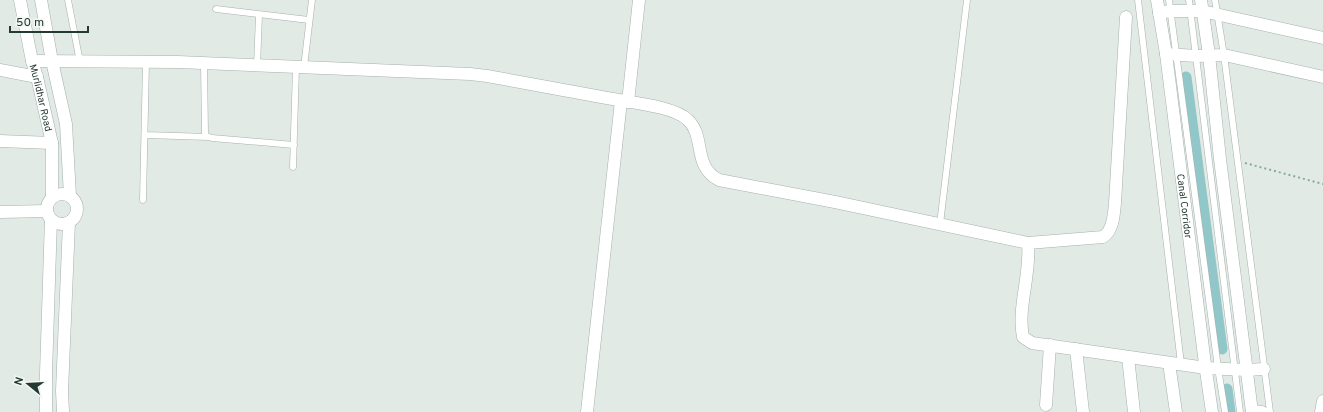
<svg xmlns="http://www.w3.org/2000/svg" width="1323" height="412" font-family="Overpass,sans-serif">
<rect width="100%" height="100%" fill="#e2eae6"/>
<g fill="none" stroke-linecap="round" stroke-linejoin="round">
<path stroke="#91c7c9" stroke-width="11" d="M 1186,77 L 1222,349
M 1227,389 L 1230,412"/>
<g stroke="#a5b1ac" stroke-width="7">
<path id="service" d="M 68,0 L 80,62
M 1138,0 L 1181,364
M 1169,0 L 1218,368 L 1225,412
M 1189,0 L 1240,412
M 1215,0 L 1224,55 L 1270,412
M 216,9 L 309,20
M 204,63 L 205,133 L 206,136 L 212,138 L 294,145
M 257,66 L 259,15
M 304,67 L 312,0
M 145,135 L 209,137
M 293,167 L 296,67
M 143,200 L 146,62
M 940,224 L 967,0"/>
</g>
<g stroke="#a5b1ac" stroke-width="13">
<path id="minor" d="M 1126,17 L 1115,203 C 1114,214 1113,231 1103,237 L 1028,243 C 1031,275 1017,307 1023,337 L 1032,343 L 1206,368 L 1246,370 L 1264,369
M 32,61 L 178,62 L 470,74 L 487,76 C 527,83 567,91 607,98 C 627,102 674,106 688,120 C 706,137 692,166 719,180 L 835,202 L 1028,243
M 0,70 L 37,77
M 628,102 L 639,0
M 0,141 L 52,143
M 0,212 L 47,211
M 1076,349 L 1083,412
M 1128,357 L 1134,412
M 1169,363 L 1176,412
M 1046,405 L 1050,345
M 1252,411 L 1262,412
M 587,412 L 621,101
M 1321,412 L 1323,401"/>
</g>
<g stroke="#a5b1ac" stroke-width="13">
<g id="tertiary">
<path id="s1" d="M 20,0 L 32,61 L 37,77 L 52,143 L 52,197"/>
<path d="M 41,0 L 52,61 L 66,124 L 70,196"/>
<path id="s2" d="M 1157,0 L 1166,54 L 1205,364 L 1212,412"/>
<path d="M 1201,0 L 1209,55 L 1220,159 L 1252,412"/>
<path d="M 1159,13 L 1170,11 L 1202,11 L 1323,38"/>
<path d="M 1166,54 L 1197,56 L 1224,55 L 1323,77"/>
<circle cx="62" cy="209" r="15"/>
<path d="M 46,412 L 46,373 L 51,219"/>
<path d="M 63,412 L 62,391 L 69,222"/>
</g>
</g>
<path stroke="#87aa9b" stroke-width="2" stroke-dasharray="2 3" stroke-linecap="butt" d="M 1245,163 L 1323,184"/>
<use href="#service" stroke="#fff" stroke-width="6"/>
<use href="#minor" stroke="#fff" stroke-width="12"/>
<use href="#tertiary" stroke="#fff" stroke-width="12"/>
</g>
<g text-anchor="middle" stroke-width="4" stroke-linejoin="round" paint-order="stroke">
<g font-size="10" fill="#243931" stroke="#f2f7f4">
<text dy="4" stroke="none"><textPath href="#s1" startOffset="100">Murlidhar Road</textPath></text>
<text dy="4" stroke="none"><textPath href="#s2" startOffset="208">Canal Corridor</textPath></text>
</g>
</g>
<g transform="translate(28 384) rotate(288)" stroke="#f2f7f4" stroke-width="3" paint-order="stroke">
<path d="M0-3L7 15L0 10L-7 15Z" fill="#243931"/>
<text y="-6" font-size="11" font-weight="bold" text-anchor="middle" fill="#243931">N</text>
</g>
<path d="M10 26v6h78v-6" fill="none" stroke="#243931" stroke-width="2"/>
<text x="16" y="26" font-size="12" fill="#243931" stroke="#f2f7f4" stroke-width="3" paint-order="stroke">50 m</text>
</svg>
